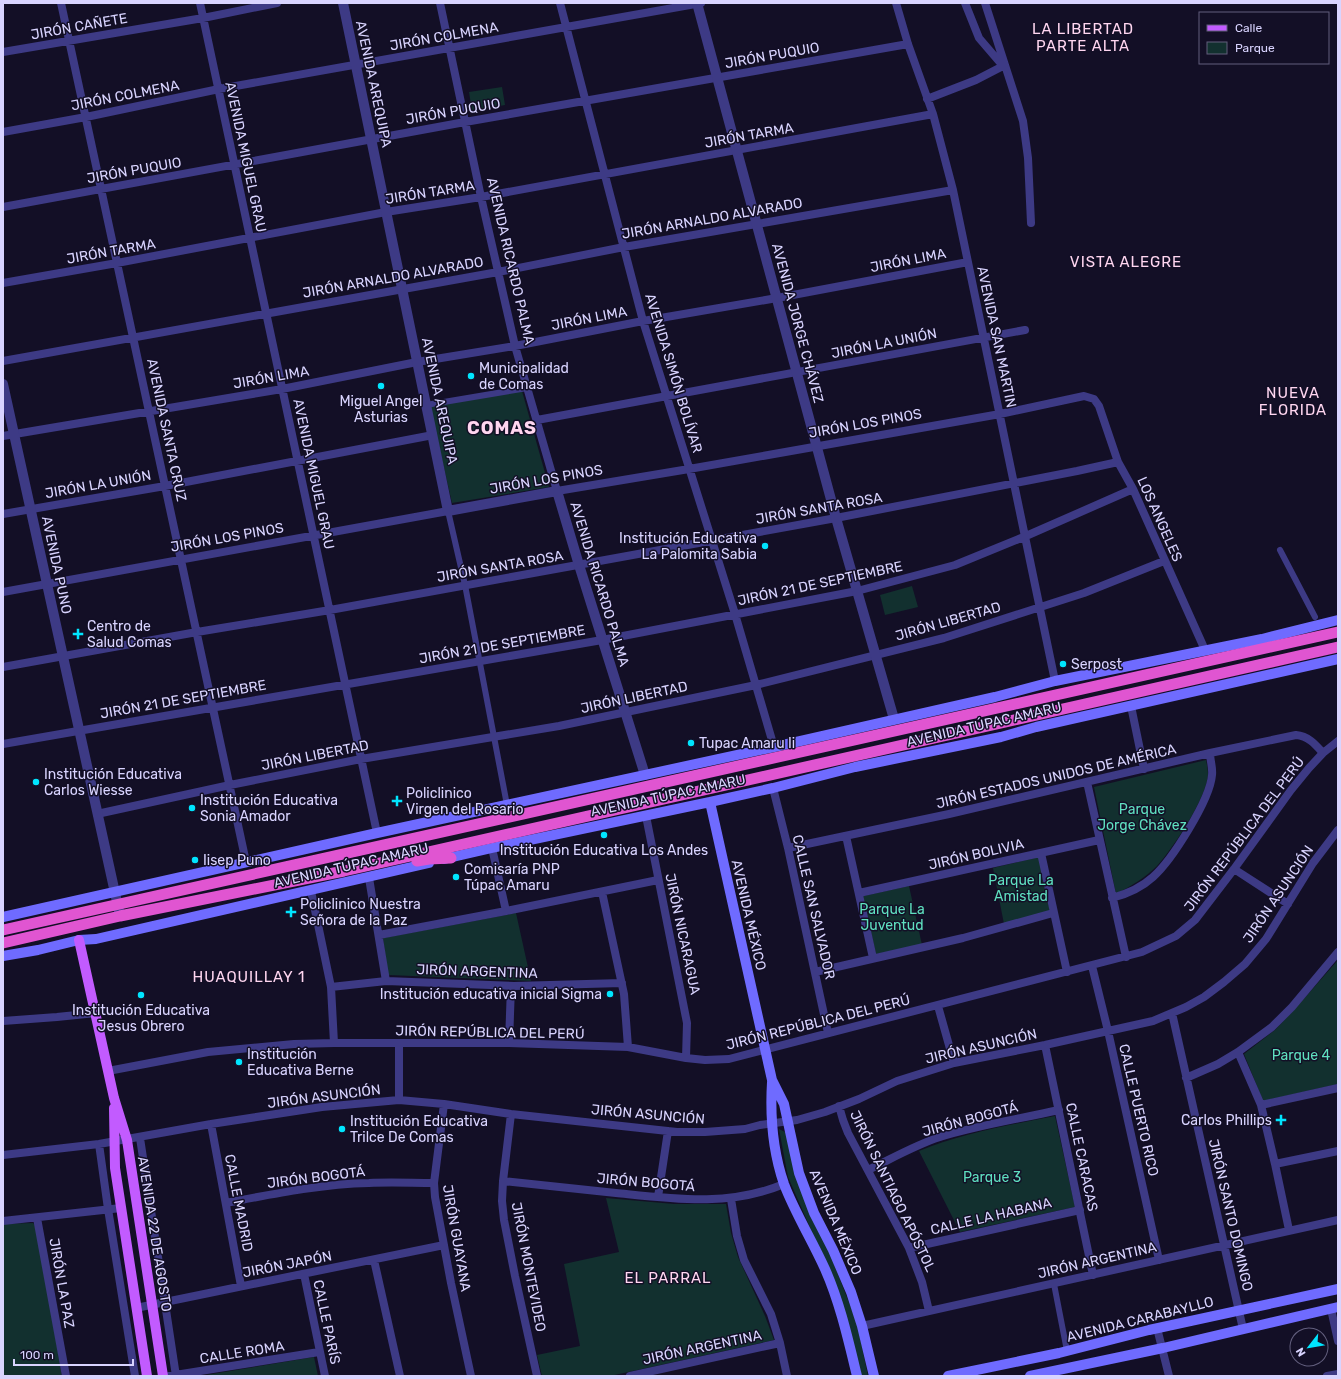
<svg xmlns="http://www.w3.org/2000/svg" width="1341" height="1379" font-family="Rubik,sans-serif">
<rect width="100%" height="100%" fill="#130f26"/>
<path fill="#12302f" d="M 502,87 L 505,105 L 472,111 L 469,92 Z
M 522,391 L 549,487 L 452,503 L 430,406 Z
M 912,586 L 918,607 L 885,615 L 880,595 Z
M 1206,760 C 1207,765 1208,770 1208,775 C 1206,799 1173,848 1157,866 C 1145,878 1131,886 1116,894 L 1094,787 Z
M 1039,857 L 1050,911 L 1004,924 L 993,868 Z
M 909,886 L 922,945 L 876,954 L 863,896 Z
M 516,913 L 531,981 L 388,975 L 383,938 Z
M 1338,960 L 1338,1084 L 1263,1101 L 1244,1054 L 1275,1030 L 1294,1010 Z
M 1055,1116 L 1075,1207 L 960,1232 L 919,1151 C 963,1133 1009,1125 1055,1116 Z
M 779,1129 L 785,1132 L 830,1254 L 857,1323 L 868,1376 L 861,1376 L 836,1287 L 788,1177 Z
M 606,1198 L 674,1204 L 726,1204 L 731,1233 L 738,1257 L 765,1316 L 774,1340 L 610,1376 L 542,1376 L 537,1355 L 580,1346 L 564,1264 L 619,1252 Z
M 33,1223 L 37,1227 L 62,1376 L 3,1376 L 3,1224 Z
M 314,1357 L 318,1376 L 200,1376 Z"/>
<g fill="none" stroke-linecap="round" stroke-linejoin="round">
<path stroke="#3d3a85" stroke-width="6" d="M 426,405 L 527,388
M 448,511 L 465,585 L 507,805
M 1280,550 L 1315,617
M 1054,1284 L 1067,1351"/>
<path stroke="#3d3a85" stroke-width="8" d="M 61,3 L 246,862
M 200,3 L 377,833
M 440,3 L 481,197 L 515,346 L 557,491 L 689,469 L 1000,414 L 1084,396 L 1094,399 L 1099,406 L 1118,462 L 1133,489 L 1205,650
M 560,3 L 643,321 L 735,614 L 774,747
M 896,3 L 908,44 L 933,114 L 953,190 L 1055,681
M 965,3 L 979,38 L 1003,66
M 985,3 L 1023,121 L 1028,158 L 1031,223
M 3,52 L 203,18 L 277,3
M 927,99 L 976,80 L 1005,65
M 3,132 L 86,117 L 219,89 L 701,3
M 3,207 L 465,122 L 908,44
M 3,283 L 117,263 L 386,212 L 481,197 L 933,114
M 3,361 L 498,272 L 624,247 L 953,190
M 537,420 L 1025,330
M 3,436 L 282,389 L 417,362 L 515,346 L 643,321 L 777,298 L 968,262
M 3,514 L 165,486 L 433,435
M 3,592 L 448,511
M 3,667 L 197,632 L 330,610 L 836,518 L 1077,471 L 1118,462
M 1131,706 L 1144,769
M 3,744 L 602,640 L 857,591 L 955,565 L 1026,536 L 1133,489
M 1087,782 L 1126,957
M 773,788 L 788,848 L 828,1033
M 97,814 L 230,785 L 361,759 L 559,726 L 756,685 L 944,638 L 1084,593 L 1164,561
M 646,816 L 687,1023 L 686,1058
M 846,836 L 873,958
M 492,848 L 506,911
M 788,848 L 949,814 L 1210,753 L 1296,735 C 1308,736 1315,744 1323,753
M 1041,853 L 1067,972
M 1234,869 L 1288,904
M 369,878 L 386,981
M 311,891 L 331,987 L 334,1043
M 602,892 L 624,994 L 628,1047
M 859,893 L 1099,840
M 1112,898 C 1127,894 1141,888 1153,877 C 1172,860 1210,800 1212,775 C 1213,768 1210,760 1210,753
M 379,935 L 506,911 L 658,880
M 1092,966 L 1108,1031 L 1159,1260
M 815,972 L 963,938 L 1053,913
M 331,987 L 386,981 L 514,986 L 622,983
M 938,1006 L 954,1063
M 1172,1013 L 1243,1329
M 3,1021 L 57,1017 L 96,1013
M 509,1043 L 511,986
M 1045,1045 L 1093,1275
M 1238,1052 L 1261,1105 L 1275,1164 L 1289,1230
M 108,1071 L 208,1052 L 294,1044 L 334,1043 L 509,1043 L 628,1047 L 686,1058 L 705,1060 L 729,1059 L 1142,952 L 1176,936 L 1195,920 L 1234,869 L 1291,790 L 1309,768 L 1323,753 L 1338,741
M 1186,1078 L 1218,1064 L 1238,1052 L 1272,1027 L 1292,1007 L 1338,952
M 399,1100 L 399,1043
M 444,1104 L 434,1183 L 435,1197 L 451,1283 L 471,1376
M 1261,1105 L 1338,1088
M 839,1106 L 843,1120 L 848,1133 L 909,1248 L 922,1282 L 929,1311
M 511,1114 L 503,1181 L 502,1201 L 504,1220 L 515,1276 L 537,1376
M 211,1124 L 241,1286
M 140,1138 L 176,1376
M 99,1144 L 108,1209 L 135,1376
M 3,1155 L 99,1144 L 211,1124 L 322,1107 L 399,1100 L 444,1104 L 511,1114 L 677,1132 L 705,1132 L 745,1129 L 760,1125 L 797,1120 L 825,1112 L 859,1099 L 897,1081 L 954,1063 L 1045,1045 L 1153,1021 L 1186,1007 L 1204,997 L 1224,982 L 1245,964 L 1266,939 L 1313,863 L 1338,830
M 1275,1164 L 1338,1151
M 868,1170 C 891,1159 915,1145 940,1137 C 979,1125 1019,1119 1059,1110
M 503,1181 C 541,1185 578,1189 616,1193 C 674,1199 729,1207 784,1184
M 658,1197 L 668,1131
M 731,1199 L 737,1236 L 744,1260 L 771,1314 L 780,1343 L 787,1376
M 226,1203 C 273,1194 321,1184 369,1183 C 391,1182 412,1183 434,1183
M 37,1218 L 66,1376
M 3,1221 L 121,1208
M 909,1248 L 1080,1210
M 374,1260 L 400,1376
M 304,1274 L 325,1376
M 136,1308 L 444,1245
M 1331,1309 L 1338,1341
M 862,1326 L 1338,1220
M 1157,1328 L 1169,1376
M 169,1376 L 319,1352
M 630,1376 L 780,1343
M 1327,1376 L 1338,1374"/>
<path stroke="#3d3a85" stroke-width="10" d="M 343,3 L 448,511 L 557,491 L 579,565 L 645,775
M 697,3 L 836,518 L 894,719
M 3,384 L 119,911"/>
<path stroke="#6f6bff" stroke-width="10" d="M 710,802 L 772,1080 L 784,1104 L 799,1173 L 814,1213 L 833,1250 L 851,1292 L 862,1326 L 874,1376
M 444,859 L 492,848 L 710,802 L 773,788 L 855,767 L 1001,737 L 1036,727 L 1338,659
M 3,917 L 377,833 L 774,747 L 995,697 L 1055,681 L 1262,639 L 1338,620
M 3,956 L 38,950 L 79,940 L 96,939 L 429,863
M 772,1082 C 770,1115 773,1152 784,1184 C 795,1213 812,1240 825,1269 C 840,1303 848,1339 857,1376
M 948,1376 L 1059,1353 L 1149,1330 L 1338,1289
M 1030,1376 L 1163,1348 L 1338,1307"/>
<path stroke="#c25bff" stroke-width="10" d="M 79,940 L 114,1098 L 127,1140 L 163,1376
M 114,1108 L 115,1168 L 147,1376"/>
<path stroke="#e055d1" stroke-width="11" d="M 417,861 L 429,859 L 451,858
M 3,930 L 1338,632
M 3,943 L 120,916 L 344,871 L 1338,647"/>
</g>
<g fill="#00e5ff" stroke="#130f26" stroke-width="1.5">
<circle cx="471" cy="376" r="4"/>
<circle cx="381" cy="386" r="4"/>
<circle cx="765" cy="546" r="4"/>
<path d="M76 628h4v4h4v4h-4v4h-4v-4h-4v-4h4z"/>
<circle cx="1063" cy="664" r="4"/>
<circle cx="691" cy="743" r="4"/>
<circle cx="36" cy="782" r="4"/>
<path d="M395 795h4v4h4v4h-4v4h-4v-4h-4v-4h4z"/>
<circle cx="192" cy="808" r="4"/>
<circle cx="604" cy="835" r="4"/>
<circle cx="195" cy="860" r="4"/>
<circle cx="456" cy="877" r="4"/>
<path d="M289 906h4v4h4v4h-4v4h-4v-4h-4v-4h4z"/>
<circle cx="610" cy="994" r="4"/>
<circle cx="141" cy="995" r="4"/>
<circle cx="239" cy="1062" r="4"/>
<path d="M1279 1114h4v4h4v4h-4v4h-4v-4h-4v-4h4z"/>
<circle cx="342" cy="1129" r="4"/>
</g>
<g text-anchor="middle" stroke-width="3" stroke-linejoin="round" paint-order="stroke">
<g font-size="14" fill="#d9d4ff" stroke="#130f26">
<text transform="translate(79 26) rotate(-10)" y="5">JIRÓN CAÑETE</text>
<text transform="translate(444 36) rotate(-10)" y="5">JIRÓN COLMENA</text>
<text transform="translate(772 55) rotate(-10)" y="5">JIRÓN PUQUIO</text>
<text transform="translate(374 84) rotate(78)" y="5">AVENIDA AREQUIPA</text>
<text transform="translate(125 95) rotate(-11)" y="5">JIRÓN COLMENA</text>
<text transform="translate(453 111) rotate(-10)" y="5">JIRÓN PUQUIO</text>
<text transform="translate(749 135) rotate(-10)" y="5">JIRÓN TARMA</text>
<text transform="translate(246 157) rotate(78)" y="5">AVENIDA MIGUEL GRAU</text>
<text transform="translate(134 170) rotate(-10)" y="5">JIRÓN PUQUIO</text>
<text transform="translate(430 192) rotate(-9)" y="5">JIRÓN TARMA</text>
<text transform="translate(712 218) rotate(-10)" y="5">JIRÓN ARNALDO ALVARADO</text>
<text transform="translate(111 251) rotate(-10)" y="5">JIRÓN TARMA</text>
<text transform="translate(908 260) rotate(-11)" y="5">JIRÓN LIMA</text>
<text transform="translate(511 261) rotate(77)" y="5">AVENIDA RICARDO PALMA</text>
<text transform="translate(393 277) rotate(-10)" y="5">JIRÓN ARNALDO ALVARADO</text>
<text transform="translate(589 318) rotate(-11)" y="5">JIRÓN LIMA</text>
<text transform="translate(798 323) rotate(75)" y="5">AVENIDA JORGE CHÁVEZ</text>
<text transform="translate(997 337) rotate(78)" y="5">AVENIDA SAN MARTIN</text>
<text transform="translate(884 343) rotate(-11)" y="5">JIRÓN LA UNIÓN</text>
<text transform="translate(674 373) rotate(73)" y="5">AVENIDA SIMÓN BOLÍVAR</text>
<text transform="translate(271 377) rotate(-10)" y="5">JIRÓN LIMA</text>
<text transform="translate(440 401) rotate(78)" y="5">AVENIDA AREQUIPA</text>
<text transform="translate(865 423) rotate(-10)" y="5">JIRÓN LOS PINOS</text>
<text transform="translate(167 430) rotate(78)" y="5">AVENIDA SANTA CRUZ</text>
<text transform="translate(314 474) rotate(78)" y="5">AVENIDA MIGUEL GRAU</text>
<text transform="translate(546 479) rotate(-10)" y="5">JIRÓN LOS PINOS</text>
<text transform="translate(98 484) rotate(-10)" y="5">JIRÓN LA UNIÓN</text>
<text transform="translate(819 508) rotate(-10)" y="5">JIRÓN SANTA ROSA</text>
<text transform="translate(1160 519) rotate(66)" y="5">LOS ANGELES</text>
<text transform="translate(227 537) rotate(-10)" y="5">JIRÓN LOS PINOS</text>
<text transform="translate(57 565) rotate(78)" y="5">AVENIDA PUNO</text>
<text transform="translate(500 566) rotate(-10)" y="5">JIRÓN SANTA ROSA</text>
<text transform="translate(820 583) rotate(-12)" y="5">JIRÓN 21 DE SEPTIEMBRE</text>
<text transform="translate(600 584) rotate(73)" y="5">AVENIDA RICARDO PALMA</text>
<text transform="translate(948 621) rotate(-16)" y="5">JIRÓN LIBERTAD</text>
<text transform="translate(502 644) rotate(-10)" y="5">JIRÓN 21 DE SEPTIEMBRE</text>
<text transform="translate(634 697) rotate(-12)" y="5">JIRÓN LIBERTAD</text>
<text transform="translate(183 699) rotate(-10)" y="5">JIRÓN 21 DE SEPTIEMBRE</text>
<text transform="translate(984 724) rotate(-13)" y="5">AVENIDA TÚPAC AMARU</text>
<text transform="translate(315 755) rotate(-11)" y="5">JIRÓN LIBERTAD</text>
<text transform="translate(1056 776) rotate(-13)" y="5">JIRÓN ESTADOS UNIDOS DE AMÉRICA</text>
<text transform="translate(668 795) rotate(-12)" y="5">AVENIDA TÚPAC AMARU</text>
<text transform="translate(1244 834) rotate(-53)" y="5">JIRÓN REPÚBLICA DEL PERÚ</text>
<text transform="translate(976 854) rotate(-13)" y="5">JIRÓN BOLIVIA</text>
<text transform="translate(351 865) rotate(-13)" y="5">AVENIDA TÚPAC AMARU</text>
<text transform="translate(1278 894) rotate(-56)" y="5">JIRÓN ASUNCIÓN</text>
<text transform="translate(814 907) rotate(77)" y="5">CALLE SAN SALVADOR</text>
<text transform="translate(749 915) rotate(77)" y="5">AVENIDA MÉXICO</text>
<text transform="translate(683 934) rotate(78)" y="5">JIRÓN NICARAGUA</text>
<text transform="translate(477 971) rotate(2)" y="5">JIRÓN ARGENTINA</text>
<text transform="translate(818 1022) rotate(-14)" y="5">JIRÓN REPÚBLICA DEL PERÚ</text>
<text transform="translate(490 1032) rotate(1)" y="5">JIRÓN REPÚBLICA DEL PERÚ</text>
<text transform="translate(981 1046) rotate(-13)" y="5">JIRÓN ASUNCIÓN</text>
<text transform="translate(324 1096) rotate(-7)" y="5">JIRÓN ASUNCIÓN</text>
<text transform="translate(1139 1110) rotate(77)" y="5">CALLE PUERTO RICO</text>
<text transform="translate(648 1114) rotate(5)" y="5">JIRÓN ASUNCIÓN</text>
<text transform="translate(970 1119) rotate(-15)" y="5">JIRÓN BOGOTÁ</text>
<text transform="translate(1082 1157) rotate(78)" y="5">CALLE CARACAS</text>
<text transform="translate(316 1177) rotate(-7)" y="5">JIRÓN BOGOTÁ</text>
<text transform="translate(646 1182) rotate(5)" y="5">JIRÓN BOGOTÁ</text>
<text transform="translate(893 1191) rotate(64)" y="5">JIRÓN SANTIAGO APÓSTOL</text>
<text transform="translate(239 1203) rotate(79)" y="5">CALLE MADRID</text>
<text transform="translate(1231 1215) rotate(77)" y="5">JIRÓN SANTO DOMINGO</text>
<text transform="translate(991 1216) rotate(-13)" y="5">CALLE LA HABANA</text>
<text transform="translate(836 1222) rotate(67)" y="5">AVENIDA MÉXICO</text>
<text transform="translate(155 1234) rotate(81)" y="5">AVENIDA 22 DE AGOSTO</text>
<text transform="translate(457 1238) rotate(80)" y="5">JIRÓN GUAYANA</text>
<text transform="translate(1097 1260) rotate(-13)" y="5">JIRÓN ARGENTINA</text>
<text transform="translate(287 1264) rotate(-11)" y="5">JIRÓN JAPÓN</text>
<text transform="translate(529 1267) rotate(79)" y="5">JIRÓN MONTEVIDEO</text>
<text transform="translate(62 1283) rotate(80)" y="5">JIRÓN LA PAZ</text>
<text transform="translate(1140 1319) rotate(-14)" y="5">AVENIDA CARABAYLLO</text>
<text transform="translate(327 1322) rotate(78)" y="5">CALLE PARÍS</text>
<text transform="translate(702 1347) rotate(-12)" y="5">JIRÓN ARGENTINA</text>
<text transform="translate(242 1352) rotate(-9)" y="5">CALLE ROMA</text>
</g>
<g font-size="14" fill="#d9d4ff" stroke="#130f26" text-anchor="start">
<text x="479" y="373">Municipalidad<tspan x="479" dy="16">de Comas</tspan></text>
<text x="381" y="406" text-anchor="middle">Miguel Angel<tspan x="381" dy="16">Asturias</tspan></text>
<text x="757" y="543" text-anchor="end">Institución Educativa<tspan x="757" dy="16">La Palomita Sabia</tspan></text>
<text x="87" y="631">Centro de<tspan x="87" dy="16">Salud Comas</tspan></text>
<text x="1071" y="669">Serpost</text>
<text x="699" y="748">Tupac Amaru Ii</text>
<text x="44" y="779">Institución Educativa<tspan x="44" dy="16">Carlos Wiesse</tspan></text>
<text x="406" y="798">Policlinico<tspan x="406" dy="16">Virgen del Rosario</tspan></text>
<text x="200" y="805">Institución Educativa<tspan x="200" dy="16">Sonia Amador</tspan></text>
<text x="604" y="855" text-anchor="middle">Institución Educativa Los Andes</text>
<text x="203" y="865">Iisep Puno</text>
<text x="464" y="874">Comisaría PNP<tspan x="464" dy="16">Túpac Amaru</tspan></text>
<text x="300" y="909">Policlinico Nuestra<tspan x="300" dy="16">Señora de la Paz</tspan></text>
<text x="602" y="999" text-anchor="end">Institución educativa inicial Sigma</text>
<text x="141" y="1015" text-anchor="middle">Institución Educativa<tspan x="141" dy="16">Jesus Obrero</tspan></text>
<text x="247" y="1059">Institución<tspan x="247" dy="16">Educativa Berne</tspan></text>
<text x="1272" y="1125" text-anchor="end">Carlos Phillips</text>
<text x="350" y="1126">Institución Educativa<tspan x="350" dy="16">Trilce De Comas</tspan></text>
</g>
<g font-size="14" fill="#5fe0c0" stroke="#130f26">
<text x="1142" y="814">Parque<tspan x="1142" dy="16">Jorge Chávez</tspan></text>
<text x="1021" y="885">Parque La<tspan x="1021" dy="16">Amistad</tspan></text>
<text x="892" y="914">Parque La<tspan x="892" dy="16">Juventud</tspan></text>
<text x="1301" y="1060">Parque 4</text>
<text x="992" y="1182">Parque 3</text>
</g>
<g font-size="15" letter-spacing="1" fill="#ffd6f0" stroke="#130f26">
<text x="1083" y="34">LA LIBERTAD<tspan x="1083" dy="17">PARTE ALTA</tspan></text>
<text x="1126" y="267">VISTA ALEGRE</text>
<text x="1293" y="398">NUEVA<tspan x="1293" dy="17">FLORIDA</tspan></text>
<text x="249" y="982">HUAQUILLAY 1</text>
<text x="668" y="1283">EL PARRAL</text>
</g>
<g font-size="18" font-weight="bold" letter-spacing="1" fill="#ffd6f0" stroke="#130f26">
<text x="502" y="434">COMAS</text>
</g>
</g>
<rect width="1341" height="1379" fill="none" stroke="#d9d4ff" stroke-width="8"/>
<rect x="1199" y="12" width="130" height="52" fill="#130f26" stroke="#625e7d"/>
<rect x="1207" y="25" width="20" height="6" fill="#c25bff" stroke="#625e7d"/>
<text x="1235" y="32" font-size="12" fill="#d9d4ff">Calle</text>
<rect x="1207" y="42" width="20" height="12" fill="#12302f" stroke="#625e7d"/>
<text x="1235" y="52" font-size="12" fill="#d9d4ff">Parque</text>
<g transform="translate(1309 1347) rotate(239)"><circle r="19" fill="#130f26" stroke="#625e7d"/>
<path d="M0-3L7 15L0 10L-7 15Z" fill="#00e5ff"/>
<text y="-6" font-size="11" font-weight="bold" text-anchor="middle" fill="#d9d4ff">N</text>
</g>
<path d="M14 1359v6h119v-6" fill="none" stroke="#d9d4ff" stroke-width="2"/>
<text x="20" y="1359" font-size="12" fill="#d9d4ff" stroke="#130f26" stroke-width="3" paint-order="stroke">100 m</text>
</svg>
